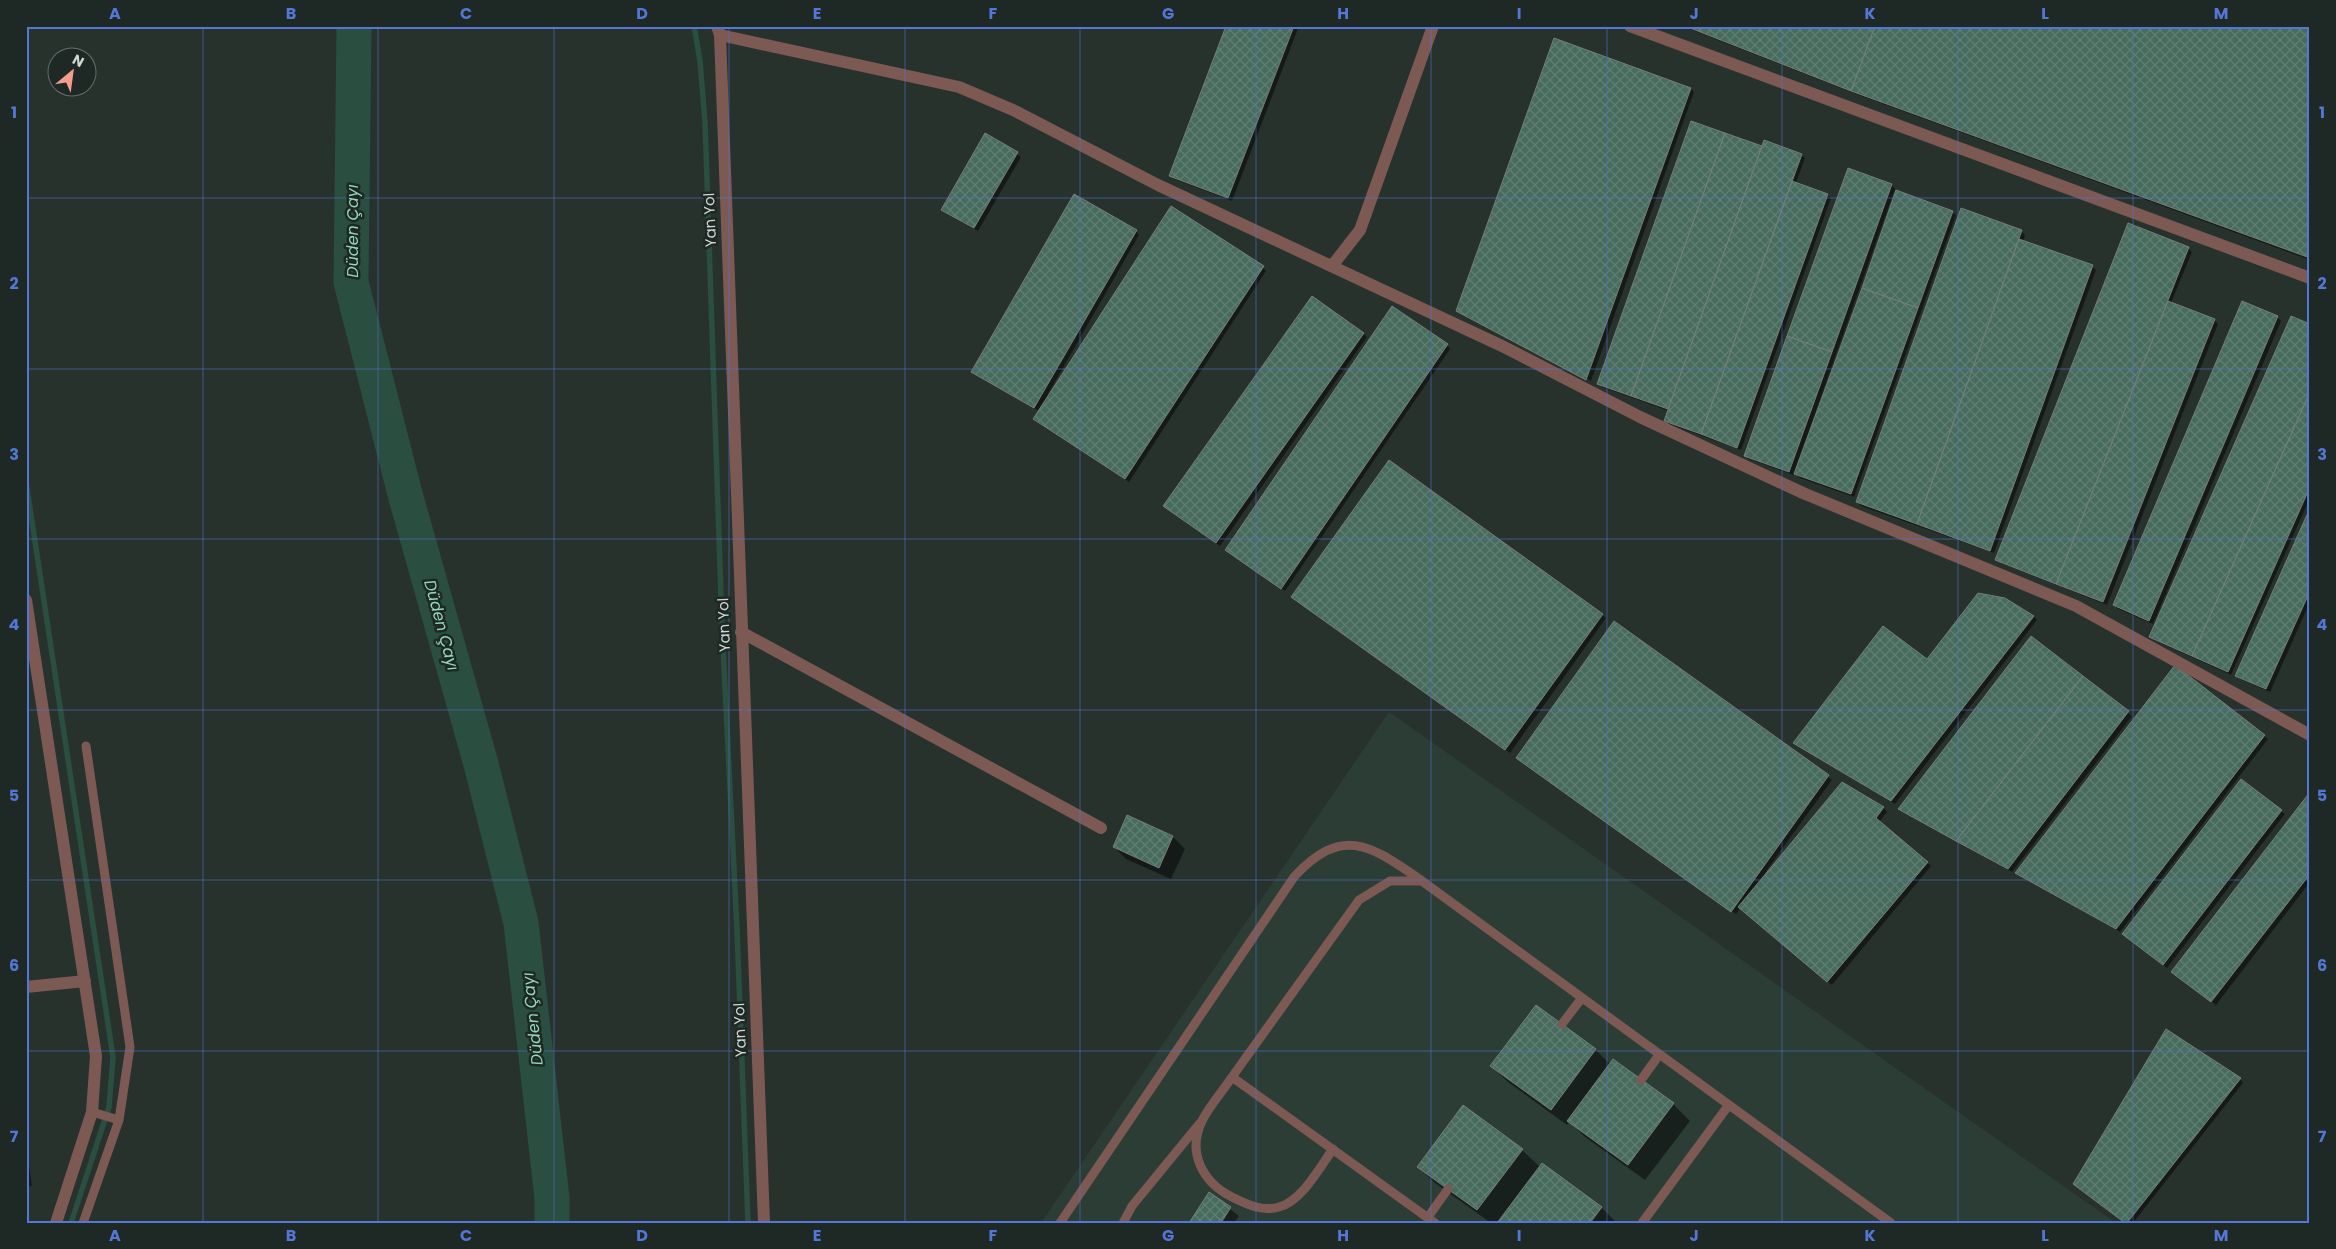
<svg xmlns="http://www.w3.org/2000/svg" width="2336" height="1249" font-family="Poppins,sans-serif">
<defs>
<pattern id="building-cross-hatch" width="8" height="8" patternUnits="userSpaceOnUse" patternTransform="scale(1.25)"><rect width="8" height="8" fill="#476b5c"/><path d="M0 0l8 8M0 8l8-8" fill="none" stroke="#607f72"/></pattern>
</defs>
<rect width="100%" height="100%" fill="#28322d"/>
<path fill="#2c3d36" d="M 1389,712 L 2116,1223 L 1041,1223 Z"/>
<path fill="#0007" d="M 1227,26 L 1299,26 L 1232,201 L 1174,179 L 1170,176 Z
M 1682,26 L 2310,26 L 2310,260 L 1856,94 Z
M 1691,89 L 1694,92 L 1591,381 L 1460,311 Z
M 986,135 L 1021,157 L 978,231 L 947,213 Z
M 1763,148 L 1801,155 L 1805,158 L 1796,183 L 1828,195 L 1831,198 L 1741,450 L 1669,424 L 1665,420 L 1669,411 L 1602,387 L 1599,383 Z
M 1892,185 L 1895,189 L 1793,475 L 1749,459 L 1746,456 Z
M 1952,212 L 1956,215 L 1854,497 L 1800,478 L 1796,474 Z
M 1136,231 L 1139,235 L 1048,394 L 1050,395 L 1263,267 L 1266,271 L 1129,482 L 1038,423 L 1034,419 L 1039,411 L 973,372 Z
M 2021,231 L 2025,235 L 2023,241 L 2092,266 L 2096,270 L 1994,553 L 1861,506 L 1857,502 Z
M 2188,248 L 2192,252 L 2171,303 L 2214,320 L 2218,324 L 2107,605 L 2001,563 L 1997,559 Z
M 2277,317 L 2281,321 L 2153,624 L 2118,609 L 2114,605 Z
M 2310,325 L 2310,498 L 2231,675 L 2154,640 L 2150,637 Z
M 1364,334 L 1367,337 L 1220,546 L 1164,506 Z
M 1447,345 L 1450,349 L 1285,591 L 1227,550 Z
M 2310,511 L 2310,602 L 2270,692 L 2240,679 L 2237,675 Z
M 1292,597 L 1602,615 L 1606,618 L 1510,753 Z
M 2034,616 L 2037,620 L 1895,804 L 1795,743 Z
M 1614,623 L 1832,780 L 1766,871 L 1768,872 L 1842,784 L 1884,808 L 1887,812 L 1879,822 L 1931,866 L 1832,985 L 1740,908 L 1736,914 L 1521,761 Z
M 2031,637 L 2132,716 L 2012,872 L 1899,809 Z
M 2175,667 L 2268,739 L 2120,932 L 2016,873 Z
M 2310,794 L 2310,882 L 2216,1005 L 2177,975 Z
M 2281,811 L 2285,814 L 2167,968 L 2127,937 Z
M 1128,816 L 1173,837 L 1185,849 L 1171,879 L 1126,859 L 1114,847 Z
M 1536,1006 L 1596,1050 L 1611,1065 L 1614,1061 L 1673,1104 L 1690,1121 L 1645,1180 L 1585,1137 L 1570,1122 L 1567,1125 L 1508,1082 L 1491,1066 Z
M 2240,1079 L 2243,1083 L 2133,1223 L 2125,1223 L 2074,1184 Z
M 1463,1107 L 1522,1150 L 1540,1167 L 1542,1165 L 1602,1208 L 1617,1223 L 1491,1223 L 1435,1183 L 1418,1167 Z
M 26,1146 L 32,1186 L 26,1187 Z
M 1210,1194 L 1239,1216 L 1234,1223 L 1191,1223 Z"/>
<g fill="none" stroke-linecap="round" stroke-linejoin="round">
<path stroke="#2a4e40" stroke-width="5.5" d="M 694,26 L 700,61 L 705,122 L 722,626 L 737,930 L 748,1223
M 26,482 L 113,1057 L 109,1107 L 71,1223"/>
<path stroke="#2a4e40" stroke-width="35" d="M 354,26 L 351,282 L 405,494 L 481,764 L 521,923 L 552,1198 L 552,1223"/>
</g>
<path fill="url(#building-cross-hatch)" stroke="#737e79" d="M 1226,26 L 1294,26 L 1228,198 L 1169,176 Z
M 1685,26 L 1875,26 L 1851,91 Z
M 1875,26 L 2310,26 L 2310,258 L 1851,91 Z
M 1554,38 L 1691,88 L 1586,380 L 1456,311 Z
M 1691,121 L 1725,133 L 1631,396 L 1597,384 Z
M 985,133 L 1018,152 L 974,228 L 941,210 Z
M 1725,133 L 1762,146 L 1668,409 L 1631,396 Z
M 1764,140 L 1802,154 L 1701,434 L 1664,421 Z
M 1848,168 L 1892,184 L 1832,352 L 1787,336 Z
M 1792,181 L 1828,194 L 1737,448 L 1701,434 Z
M 1896,190 L 1953,211 L 1918,308 L 1862,288 Z
M 1074,194 L 1137,230 L 1034,408 L 971,372 Z
M 1171,206 L 1264,266 L 1125,479 L 1033,419 Z
M 1961,208 L 2022,230 L 1917,524 L 1856,502 Z
M 2128,223 L 2189,247 L 2056,584 L 1995,560 Z
M 2019,239 L 2093,265 L 1990,551 L 1917,524 Z
M 1862,288 L 1918,308 L 1851,494 L 1794,474 Z
M 1312,296 L 1364,333 L 1216,543 L 1163,506 Z
M 2168,301 L 2215,319 L 2103,602 L 2056,584 Z
M 2242,301 L 2278,316 L 2149,621 L 2113,605 Z
M 1392,306 L 1448,344 L 1281,589 L 1225,550 Z
M 2291,316 L 2310,324 L 2310,392 L 2192,656 L 2149,637 Z
M 1787,336 L 1832,352 L 1789,472 L 1744,456 Z
M 2310,392 L 2310,487 L 2228,672 L 2192,656 Z
M 1389,460 L 1603,614 L 1505,750 L 1291,597 Z
M 2310,508 L 2310,591 L 2266,689 L 2235,676 Z
M 1978,593 L 2005,598 L 2034,616 L 1891,801 L 1793,743 L 1883,626 L 1927,659 Z
M 1614,621 L 1829,775 L 1731,912 L 1516,758 Z
M 2031,636 L 2083,676 L 1956,841 L 1898,809 Z
M 2175,665 L 2265,735 L 2116,929 L 2015,873 Z
M 2083,676 L 2129,711 L 2008,869 L 1956,841 Z
M 2241,779 L 2282,810 L 2163,965 L 2122,934 Z
M 1842,782 L 1884,807 L 1876,818 L 1928,862 L 1827,982 L 1738,907 Z
M 2310,792 L 2310,874 L 2211,1002 L 2171,972 Z
M 1127,815 L 1173,836 L 1159,868 L 1113,847 Z
M 1536,1005 L 1596,1049 L 1551,1110 L 1490,1066 Z
M 2166,1029 L 2241,1078 L 2127,1223 L 2125,1223 L 2073,1184 Z
M 1613,1059 L 1674,1103 L 1628,1165 L 1567,1121 Z
M 1463,1105 L 1523,1149 L 1477,1210 L 1417,1167 Z
M 1542,1163 L 1602,1207 L 1590,1223 L 1497,1223 Z
M 1209,1192 L 1231,1207 L 1221,1223 L 1189,1223 Z"/>
<g fill="none" stroke-linecap="round" stroke-linejoin="round">
<path stroke="#7d5954" stroke-width="9" d="M 1562,1024 L 1581,999
M 1232,1077 C 1223,1091 1209,1106 1202,1121 C 1187,1152 1202,1182 1232,1197 C 1246,1204 1262,1212 1279,1207 C 1302,1201 1320,1167 1333,1149
M 1641,1080 L 1659,1055
M 92,1112 L 119,1120
M 1428,1217 L 1448,1189
M 83,1223 L 119,1120 L 130,1047 L 86,746
M 1060,1223 L 1294,877 C 1343,824 1371,846 1421,880
M 1123,1223 L 1132,1206 L 1200,1123
M 1435,1223 L 1232,1077 L 1359,900 L 1390,881 L 1422,881 L 1891,1223
M 1642,1223 L 1728,1106"/>
<path stroke="#7d5954" stroke-width="12" d="M 1630,26 L 2310,278
M 720,35 L 959,87 L 1013,110 L 1158,185 L 1502,346 L 1640,417 L 1803,493 L 2076,606 L 2310,735
M 1332,266 L 1360,230 L 1433,26
M 26,600 L 96,1056 L 92,1112 L 56,1223
M 741,632 L 1101,828
M 26,987 L 85,981"/>
<path stroke="#7d5954" stroke-width="12" d="M 717,26 L 720,35 L 764,1223"/>
</g>
<path fill="none" stroke="#5377d6" stroke-width="1" stroke-opacity="0.55" d="M 203,26 L 203,1223M 378,26 L 378,1223M 554,26 L 554,1223M 729,26 L 729,1223M 905,26 L 905,1223M 1080,26 L 1080,1223M 1256,26 L 1256,1223M 1431,26 L 1431,1223M 1607,26 L 1607,1223M 1782,26 L 1782,1223M 1958,26 L 1958,1223M 2133,26 L 2133,1223M 26,198 L 2310,198M 26,369 L 2310,369M 26,539 L 2310,539M 26,710 L 2310,710M 26,880 L 2310,880M 26,1051 L 2310,1051"/>
<g text-anchor="middle" stroke-width="5" stroke-linejoin="round" paint-order="stroke">
<g font-size="15" fill="#d0d6d3" stroke="#1e2824">
<text transform="translate(710 220) rotate(-92)" y="5">Yan Yol</text>
<text transform="translate(724 625) rotate(-92)" y="5">Yan Yol</text>
<text transform="translate(740 1030) rotate(-92)" y="5">Yan Yol</text>
</g>
<g font-size="16" font-style="italic" fill="#94d8bc" stroke="#1e2824">
<text transform="translate(352 231) rotate(-90)" y="6">Düden Çayı</text>
<text transform="translate(442 625) rotate(75)" y="6">Düden Çayı</text>
<text transform="translate(532 1019) rotate(-96)" y="6">Düden Çayı</text>
</g>
</g>
<rect width="2336" height="1249" fill="none" stroke="#1e2824" stroke-width="55"/>
<g transform="translate(72 72) rotate(29)"><circle r="24" fill="#1e2824" stroke="#656e6a"/>
<path d="M0-4L9 19L0 12L-9 19Z" fill="#f59c91"/>
<text y="-8" font-size="14" font-weight="bold" text-anchor="middle" fill="#d0d6d3">N</text>
</g>
<rect x="28" y="28" width="2280" height="1194" fill="none" stroke="#5377d6" stroke-width="2"/>
<g font-size="16" text-anchor="middle" font-weight="bold" fill="#5377d6">
<text x="115" y="19">A</text>
<text x="291" y="19">B</text>
<text x="466" y="19">C</text>
<text x="642" y="19">D</text>
<text x="817" y="19">E</text>
<text x="993" y="19">F</text>
<text x="1168" y="19">G</text>
<text x="1343" y="19">H</text>
<text x="1519" y="19">I</text>
<text x="1694" y="19">J</text>
<text x="1870" y="19">K</text>
<text x="2045" y="19">L</text>
<text x="2221" y="19">M</text>
<text x="14" y="118">1</text>
<text x="2322" y="118">1</text>
<text x="14" y="289">2</text>
<text x="2322" y="289">2</text>
<text x="14" y="460">3</text>
<text x="2322" y="460">3</text>
<text x="14" y="630">4</text>
<text x="2322" y="630">4</text>
<text x="14" y="801">5</text>
<text x="2322" y="801">5</text>
<text x="14" y="971">6</text>
<text x="2322" y="971">6</text>
<text x="14" y="1142">7</text>
<text x="2322" y="1142">7</text>
<text x="115" y="1241">A</text>
<text x="291" y="1241">B</text>
<text x="466" y="1241">C</text>
<text x="642" y="1241">D</text>
<text x="817" y="1241">E</text>
<text x="993" y="1241">F</text>
<text x="1168" y="1241">G</text>
<text x="1343" y="1241">H</text>
<text x="1519" y="1241">I</text>
<text x="1694" y="1241">J</text>
<text x="1870" y="1241">K</text>
<text x="2045" y="1241">L</text>
<text x="2221" y="1241">M</text>
</g>
</svg>
